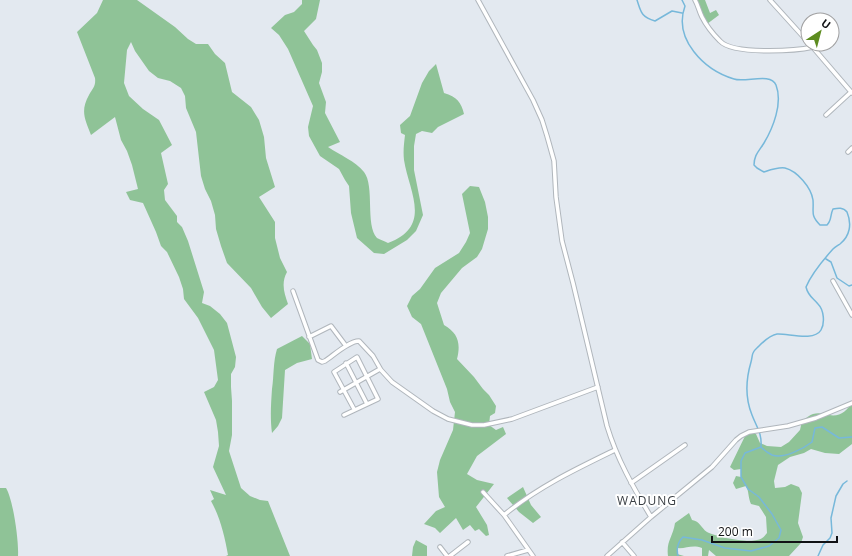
<svg xmlns="http://www.w3.org/2000/svg" width="852" height="556" font-family="'Open Sans',sans-serif">
<rect width="100%" height="100%" fill="#e3e9f0"/>
<path fill="#8fc397" d="M 103,0 L 137,0 L 175,27 L 188,39 L 196,44 L 208,44 L 215,54 L 225,63 L 232,92 L 251,107 L 259,120 L 264,137 L 266,158 L 275,187 L 259,197 L 275,222 L 275,238 L 280,258 L 287,272 C 281,283 284,293 288,304 L 271,318 L 262,307 L 251,288 L 227,263 L 221,246 L 216,229 L 215,215 L 211,201 L 205,189 L 201,176 L 196,132 L 186,108 L 185,96 L 181,88 L 170,81 L 158,78 L 149,71 L 135,51 L 131,42 L 127,50 L 124,83 L 129,96 L 143,109 L 159,120 L 172,145 L 161,153 L 168,184 L 164,190 L 165,200 L 177,216 L 177,222 L 182,227 L 188,241 L 204,292 L 202,303 L 210,306 L 220,314 L 227,323 L 236,357 L 235,367 L 231,374 L 231,387 L 232,401 L 232,435 L 229,451 L 241,488 L 250,496 L 260,500 L 268,501 L 290,556 L 226,556 L 228,555 C 225,537 220,517 211,501 L 214,499 L 210,490 L 226,495 L 213,467 L 219,446 L 218,432 L 216,420 L 204,392 L 214,387 L 218,380 L 214,350 L 198,318 L 184,299 L 183,289 L 179,277 L 167,252 L 161,246 L 156,232 L 143,203 L 130,200 L 126,192 L 138,189 L 132,165 L 127,151 L 121,140 L 115,117 L 91,135 C 85,119 80,111 89,95 C 93,88 96,86 95,78 L 77,32 L 97,13 Z
M 302,0 L 320,0 L 316,19 L 304,31 L 313,45 L 317,50 L 322,63 L 322,72 L 319,83 L 326,102 L 325,113 L 340,142 L 328,147 C 340,155 355,161 364,172 C 375,186 365,225 377,238 C 380,240 385,241 388,243 C 433,226 409,192 404,160 C 403,151 404,144 405,135 L 401,133 L 400,125 L 410,116 L 422,83 L 429,71 L 436,64 L 444,93 C 457,97 461,102 464,114 L 438,127 L 432,133 L 422,131 L 416,134 L 414,146 L 414,170 L 423,215 L 416,231 L 407,240 L 384,254 L 374,253 L 357,238 L 351,213 L 349,186 L 345,180 L 339,169 L 320,156 L 309,136 L 308,127 L 313,106 L 288,49 L 279,35 L 271,28 L 285,15 L 294,12 L 302,4 Z
M 695,0 L 705,0 L 710,13 L 716,10 L 719,15 L 707,24 Z
M 470,186 L 479,187 L 485,202 L 488,217 L 488,229 L 482,249 L 477,257 L 462,268 L 441,293 L 437,303 L 444,325 C 458,333 461,343 457,359 L 474,377 L 483,389 L 489,395 L 496,406 L 495,413 L 490,416 L 489,425 L 496,430 L 503,427 L 506,434 L 477,456 L 467,474 L 477,480 L 494,484 L 476,507 L 487,525 L 489,535 L 486,536 L 479,529 L 475,531 L 470,525 L 463,530 L 456,518 L 440,533 L 435,528 L 424,524 L 436,511 L 445,507 L 439,497 L 437,472 L 440,460 L 453,430 L 455,412 L 450,402 L 447,389 L 421,324 L 412,317 L 407,306 L 412,296 L 420,289 L 435,268 L 459,253 L 466,242 L 470,233 L 462,194 Z
M 302,336 L 310,344 L 312,359 L 297,363 L 285,370 L 282,418 L 278,426 L 272,433 C 270,418 271,404 272,389 C 274,375 273,362 277,349 Z
M 852,402 L 852,444 L 839,454 L 825,453 L 811,449 L 804,453 L 790,457 L 778,465 L 774,481 L 775,488 L 785,487 L 791,484 L 799,487 L 802,493 L 798,523 L 803,537 L 801,543 L 789,556 L 716,556 L 709,550 L 708,556 L 702,556 L 702,548 C 692,544 686,549 677,548 L 677,554 L 684,556 L 668,556 C 666,541 673,537 675,523 L 689,513 L 692,520 C 700,521 701,528 707,532 C 716,537 747,543 757,540 C 762,539 764,537 767,533 L 766,517 L 759,506 L 751,504 C 748,498 749,491 746,486 L 736,489 L 733,483 L 736,476 L 741,477 L 741,469 L 734,470 L 730,467 L 746,434 L 756,434 L 760,443 L 767,446 L 781,447 L 789,442 L 800,430 L 802,421 C 806,418 810,415 813,414 C 819,412 824,414 829,415 C 840,417 847,411 852,402 Z
M 523,487 L 531,505 L 541,517 L 533,523 L 519,512 L 507,498 Z
M 0,488 L 6,488 C 13,499 19,541 18,556 L 0,556 Z
M 416,540 L 427,546 L 427,556 L 412,556 L 413,547 Z"/>
<g fill="none" stroke-linecap="round" stroke-linejoin="round">
<path stroke="#77b8da" stroke-width="1.5" d="M 637,0 C 641,12 641,17 655,21 L 672,11 L 682,13
M 682,0 L 685,6 C 673,39 704,70 734,79 C 745,83 771,72 776,85 C 783,103 773,128 764,143 C 759,151 754,155 754,165 L 757,168 L 764,172 C 770,170 778,167 785,168 C 797,171 811,187 813,200 C 814,212 810,215 820,225 L 827,225 C 832,220 830,215 833,209 C 838,208 843,207 847,212 C 852,224 850,236 840,244 C 837,246 835,247 833,249 C 824,259 811,275 806,287 C 808,296 813,298 818,304 C 824,310 825,323 821,330 C 814,342 787,333 777,334 C 770,335 764,341 759,346 C 757,348 754,350 753,353 C 752,355 752,359 751,362 C 746,379 745,398 752,415 C 757,428 762,433 761,447
M 826,259 L 831,262 L 837,278 L 849,286 L 852,285
M 761,447 C 764,450 768,453 772,455 C 784,459 803,449 812,442 L 815,428 L 822,427 L 839,438 L 852,437
M 678,556 C 676,548 678,542 683,537 L 702,540 L 725,548 L 751,551 L 769,546 L 779,538 L 781,530 L 772,514 L 759,497 L 748,489 L 741,477 L 741,461 L 745,453 L 761,447
M 818,556 L 823,545 L 830,538 L 832,533 L 831,518 L 836,496 L 843,484 L 847,481"/>
<g stroke="#b0b6bc" stroke-width="5.5">
<path id="street" d="M 478,0 L 533,100 L 542,120 L 547,136 L 554,161 L 556,197 L 562,241 L 573,283 L 607,426 C 617,459 633,487 651,517
M 695,0 C 698,5 699,11 702,17 C 706,25 714,35 720,41 C 733,55 795,51 813,47
M 770,0 L 808,42
M 810,44 L 852,93
M 826,115 L 851,92
M 848,152 L 852,148
M 833,281 L 852,315
M 293,291 L 318,360 L 322,362 L 325,361 C 334,355 349,341 359,341 L 373,356 L 381,370 L 392,382 L 433,411 L 448,419 L 472,425 L 484,425 L 512,419 L 598,387
M 309,337 L 331,326 L 346,346
M 346,363 L 367,404
M 340,392 L 380,369
M 344,415 L 378,399 L 357,357 L 334,372 L 354,409
M 631,483 L 685,445
M 483,492 L 504,515 L 533,556
M 504,515 C 538,487 576,469 615,450
M 622,542 L 634,556
M 440,547 L 447,556
M 450,556 L 468,542
M 507,556 L 528,550
M 607,556 L 651,517 L 712,467 L 736,440 L 741,436 L 749,432 L 788,426 L 816,418 L 852,403"/>
</g>
<use href="#street" stroke="#fff" stroke-width="3.5"/>
</g>
<g text-anchor="middle" stroke-width="4" stroke-linejoin="round" paint-order="stroke">
<g font-size="12" letter-spacing="1" fill="#393e43" stroke="#fff">
<text x="647" y="505">WADUNG</text>
</g>
</g>
<g transform="translate(820 32) rotate(36)"><circle r="19" fill="#ffffff" stroke="#a0a0a1"/>
<path d="M0-3L7 15L0 10L-7 15Z" fill="#5d8c1f"/>
<text y="-6" font-size="11" font-weight="bold" text-anchor="middle" fill="#111215">U</text>
</g>
<path d="M712 536v6h125v-6" fill="none" stroke="#111215" stroke-width="2"/>
<text x="718" y="536" font-size="12" fill="#111215" stroke="#ffffff" stroke-width="3" paint-order="stroke">200 m</text>
</svg>
